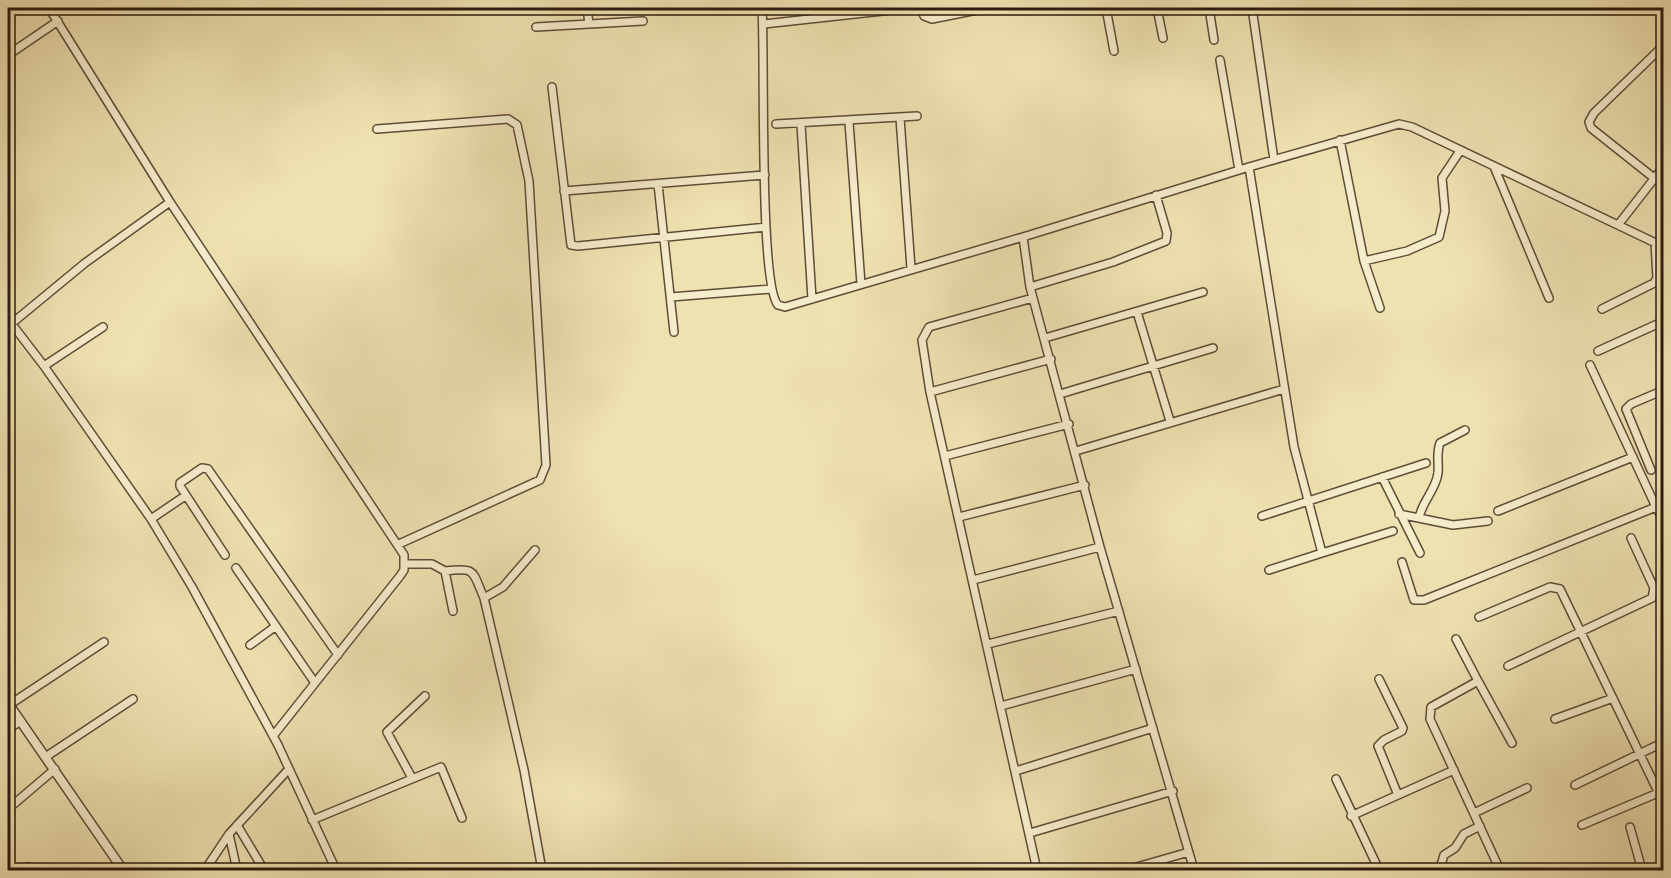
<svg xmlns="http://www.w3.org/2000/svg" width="1671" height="878" font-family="'IM FELL Great Primer',serif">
<rect width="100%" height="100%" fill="#efe2b1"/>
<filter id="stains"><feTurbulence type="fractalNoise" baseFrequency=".00333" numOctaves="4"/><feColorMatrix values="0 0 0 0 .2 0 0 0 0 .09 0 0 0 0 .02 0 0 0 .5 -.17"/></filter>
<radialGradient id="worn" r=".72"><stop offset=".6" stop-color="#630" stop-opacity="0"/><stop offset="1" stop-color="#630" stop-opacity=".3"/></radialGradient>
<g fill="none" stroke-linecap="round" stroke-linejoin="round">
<g stroke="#5e4c37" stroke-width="10">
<path id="minor" d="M 49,8 L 170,202 L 404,555 L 404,570 L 400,576 L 273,736
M 587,8 L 589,24
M 762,8 C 765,52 759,285 778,305 L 785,307 L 1023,237
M 921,8 L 924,16 L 932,19 L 987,8
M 1106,8 L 1114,51
M 1157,8 L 1163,38
M 1209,8 L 1214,40
M 1252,8 L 1274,160
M 764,24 L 910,8
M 536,27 L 643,21
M 8,55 L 58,21
M 1220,60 L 1239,170
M 552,87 L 571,245 L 578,246 L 766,227
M 900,118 L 911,268
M 849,122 L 861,284
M 776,124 L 917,116
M 801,125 L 812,299
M 377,129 L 508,119 L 517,125 L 529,181 L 546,465 L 540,480 L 399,544
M 1340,140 L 1364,261 L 1380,308
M 1249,167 L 1294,447 L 1322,553 L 1393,531
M 1495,169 L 1549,298
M 1654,178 L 1591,128 L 1589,122 L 1594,113 L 1664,45
M 658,184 L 674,332
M 564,191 L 765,175
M 1618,225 L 1664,166
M 1364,261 L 1407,251 L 1439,237 L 1445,211 L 1442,178 L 1460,151
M 1030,287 L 1113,262 L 1166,241 L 1167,233 L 1156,195
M 671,297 L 771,289
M 1033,298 L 929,327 L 922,340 L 930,392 L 1037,870
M 1602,309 L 1654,283 L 1657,278 L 1655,243
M 1137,312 L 1170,421
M 8,319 L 44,366 L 151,519 L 192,587 L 278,745 L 336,870
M 11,324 L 85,263 L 170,202
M 1045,338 L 1203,292
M 1598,351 L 1664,321
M 1590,365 L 1656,507
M 44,366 L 103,327
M 930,392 L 1051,359
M 1060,394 L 1213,348
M 1076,451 L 1284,389
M 945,456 L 1069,424
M 1651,470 L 1626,409 L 1631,404 L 1664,390
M 1382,477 L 1420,553
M 1498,511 L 1633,457
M 1399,514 L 1453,525 L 1488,521
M 1262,516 L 1426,463
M 959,517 L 1085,485
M 1419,518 C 1422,501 1436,490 1438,473 C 1439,462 1436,454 1440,443 L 1465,430
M 151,519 L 185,496
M 225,555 L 180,486 L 180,483 L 202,468 L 208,469 L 338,655
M 1402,562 L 1414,600 L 1424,600 L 1656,507 L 1664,521
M 406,564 L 432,564 L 445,571 L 453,611
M 236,568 L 315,683
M 1269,570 L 1322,553
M 445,571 C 477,567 472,571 484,598 L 524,770 L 542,870
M 973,580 L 1100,547
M 484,598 L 503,587 L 535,550
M 1479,617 L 1550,587 L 1560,589 L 1664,804
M 1456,639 L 1478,681 L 1431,707 L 1430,719 L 1500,870
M 988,644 L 1119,611
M 250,645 L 276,626
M 1508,666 L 1652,598 L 1654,588 L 1631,538
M 1379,679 L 1403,728 L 1402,731 L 1384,740 L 1378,746 L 1398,795
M 1478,681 L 1512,743
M 9,705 L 104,642
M 1001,706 L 1136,669
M 1555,719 L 1613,698
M 8,729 L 21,721
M 47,756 L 133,699
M 1016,771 L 1153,728
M 412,778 L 387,732 L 425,696
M 1336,779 L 1379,870
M 1575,785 L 1664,742
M 8,809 L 55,769
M 1474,813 L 1527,788
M 1351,816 L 1454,770
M 312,820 L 441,767 L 462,818
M 237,825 L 264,870
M 1582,825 L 1658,793
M 1630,827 L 1642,870
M 1030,833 L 1173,791
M 229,834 L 237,870
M 1441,865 L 1444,855 L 1455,848 L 1464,834 L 1480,826
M 25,870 L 28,867
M 205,870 L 229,834 L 288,770
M 1126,870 L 1189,852
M 1194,870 L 1100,547 L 1030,287 L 1023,237 L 1249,167 L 1399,124 L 1412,127 L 1664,247"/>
</g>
<g stroke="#5e4c37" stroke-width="11">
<path id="tertiary" d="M 8,703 L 123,870"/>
</g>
<use href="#minor" stroke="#f5eccc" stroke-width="7"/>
<use href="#tertiary" stroke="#f5eccc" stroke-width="8"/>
</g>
<rect width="1671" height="878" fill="none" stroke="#efe2b1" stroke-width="30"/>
<rect x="9" y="9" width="1653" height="860" fill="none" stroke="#2d1a0e" stroke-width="3"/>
<rect x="15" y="15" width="1641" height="848" fill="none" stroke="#2d1a0e" stroke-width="1.5"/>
<rect width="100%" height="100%" filter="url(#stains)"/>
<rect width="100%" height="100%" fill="url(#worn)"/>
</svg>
